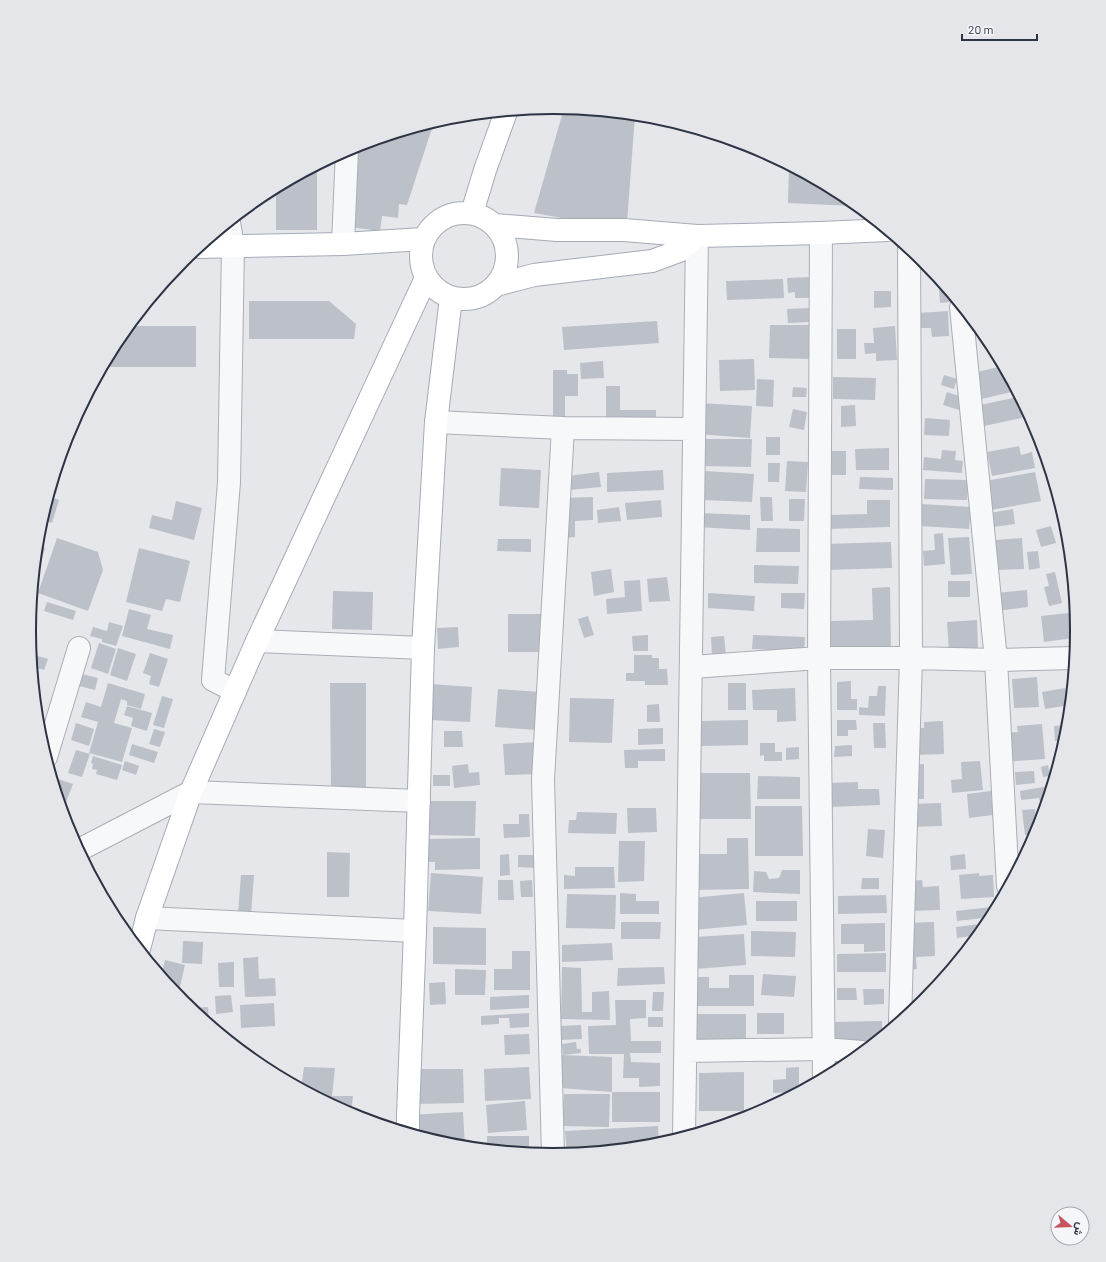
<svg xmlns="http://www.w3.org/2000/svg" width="1106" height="1262" font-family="Barlow,Vazirmatn,sans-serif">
<rect width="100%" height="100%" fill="#e5e7eb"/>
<path fill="#bcc0c8" d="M 564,108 L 635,115 L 627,223 L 584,222 L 534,213 Z
M 434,122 L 407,205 L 399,204 L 398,218 L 382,216 L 380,231 L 350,227 L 354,146 Z
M 317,166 L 317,230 L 276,230 L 276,188 Z
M 789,166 L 844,195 L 853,203 L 853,206 L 788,203 Z
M 811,277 L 812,298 L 795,298 L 795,292 L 788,293 L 787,278 Z
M 783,279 L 784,298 L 727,300 L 726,281 Z
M 946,287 L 950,293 L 950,302 L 940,303 L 939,288 Z
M 874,291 L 891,291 L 891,307 L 874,308 Z
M 249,301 L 329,301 L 356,324 L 354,339 L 249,339 Z
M 810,308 L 810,322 L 788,323 L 787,309 Z
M 948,311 L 949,336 L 932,337 L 931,328 L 918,328 L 918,313 Z
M 657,321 L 659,343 L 564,350 L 562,327 Z
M 770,325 L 811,325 L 810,359 L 769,358 Z
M 128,326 L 196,326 L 196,367 L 103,367 L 117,340 Z
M 895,326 L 897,360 L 876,361 L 876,353 L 865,354 L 864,343 L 874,343 L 873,328 Z
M 837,329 L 856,329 L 856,359 L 837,359 Z
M 754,359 L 755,390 L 720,391 L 719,360 Z
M 603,361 L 604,378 L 581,379 L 580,363 Z
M 1003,366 L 1016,391 L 977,400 L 972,373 Z
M 553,370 L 567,370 L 567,374 L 578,374 L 578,396 L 565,396 L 565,441 L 553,441 Z
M 944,375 L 957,379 L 954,389 L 941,385 Z
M 833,377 L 876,378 L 875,400 L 833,399 Z
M 757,379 L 774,380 L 773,407 L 756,406 Z
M 606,386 L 620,386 L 620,410 L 656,410 L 656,435 L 606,435 Z
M 793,387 L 807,388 L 806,397 L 792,397 Z
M 947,392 L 962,397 L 959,410 L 943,405 Z
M 1018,397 L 1022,418 L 984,426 L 980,405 Z
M 699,403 L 752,406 L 750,438 L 697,434 Z
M 855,405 L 856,426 L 841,427 L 841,406 Z
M 793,409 L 807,412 L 804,430 L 789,427 Z
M 925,418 L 950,420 L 949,436 L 924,435 Z
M 73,422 L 67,446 L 65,445 L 69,430 Z
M 766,437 L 780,437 L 780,455 L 766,455 Z
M 702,439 L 752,439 L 751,467 L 702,466 Z
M 1019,446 L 1021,455 L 1032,452 L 1035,468 L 992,476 L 987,452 Z
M 889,448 L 889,470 L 856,470 L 855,449 Z
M 63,450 L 67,451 L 56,494 L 50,493 Z
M 942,450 L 956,451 L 955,460 L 963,461 L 962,473 L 923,470 L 924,457 L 941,459 Z
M 832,451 L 846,451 L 846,475 L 832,475 Z
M 787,461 L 808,462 L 806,492 L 785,491 Z
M 768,463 L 780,463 L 779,482 L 768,482 Z
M 501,468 L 541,470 L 539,508 L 499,506 Z
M 663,470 L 664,490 L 607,492 L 607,473 Z
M 705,471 L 754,474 L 752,502 L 703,500 Z
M 599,472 L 601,487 L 570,490 L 568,476 Z
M 1035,472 L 1041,501 L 991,510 L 986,481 Z
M 860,477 L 893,478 L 893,490 L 859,489 Z
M 925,479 L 968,480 L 967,500 L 924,499 Z
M 49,497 L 59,500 L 52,523 L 42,520 Z
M 593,497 L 593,520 L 575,521 L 575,537 L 564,538 L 563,498 Z
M 760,497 L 772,497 L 773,521 L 761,521 Z
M 789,499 L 805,499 L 804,521 L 789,521 Z
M 661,500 L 662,517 L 627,520 L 625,503 Z
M 867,500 L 890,500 L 890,527 L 828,529 L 828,515 L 867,514 Z
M 176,501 L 202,508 L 194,540 L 149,528 L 152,515 L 172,520 Z
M 921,504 L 971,507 L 969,529 L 920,526 Z
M 619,507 L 621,521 L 598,523 L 597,510 Z
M 1013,509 L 1015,524 L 993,527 L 990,513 Z
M 698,513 L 750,515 L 750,530 L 697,527 Z
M 1051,526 L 1056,543 L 1041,547 L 1036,530 Z
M 757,528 L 800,529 L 800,552 L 756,552 Z
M 943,533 L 945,564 L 924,566 L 923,551 L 935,550 L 934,534 Z
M 969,537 L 972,574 L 951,575 L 948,538 Z
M 57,538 L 98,552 L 103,570 L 88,611 L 38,593 Z
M 1022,538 L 1024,569 L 997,570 L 996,540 Z
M 498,539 L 531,539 L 531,552 L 497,551 Z
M 891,542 L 892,568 L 826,570 L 825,544 Z
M 37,545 L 45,548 L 34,588 L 33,587 Z
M 139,548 L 190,561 L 180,602 L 166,599 L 162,611 L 126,602 Z
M 1038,551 L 1040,568 L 1029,570 L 1027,552 Z
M 754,565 L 799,566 L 798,584 L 754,583 Z
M 611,569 L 614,592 L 594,596 L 591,572 Z
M 1055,572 L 1062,603 L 1049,606 L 1044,587 L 1049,586 L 1046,574 Z
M 667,577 L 670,601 L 649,602 L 647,579 Z
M 640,580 L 642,611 L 607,614 L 606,599 L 625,597 L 624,581 Z
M 948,581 L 970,581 L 970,597 L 948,597 Z
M 890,587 L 891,654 L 831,656 L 830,621 L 873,620 L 872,588 Z
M 1027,590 L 1028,607 L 997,611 L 996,593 Z
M 333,591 L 373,592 L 372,630 L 332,629 Z
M 708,593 L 755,596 L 754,611 L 708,608 Z
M 781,593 L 805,593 L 804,609 L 781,608 Z
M 47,602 L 76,611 L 73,620 L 44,611 Z
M 129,609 L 151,615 L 147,629 L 173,635 L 170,649 L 122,636 Z
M 1069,613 L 1073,638 L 1044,642 L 1041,616 Z
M 508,614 L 543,614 L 543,652 L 508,652 Z
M 588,616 L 594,635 L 584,638 L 578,619 Z
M 977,620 L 978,649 L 949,651 L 947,622 Z
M 109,622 L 123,626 L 116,646 L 102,642 L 102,639 L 90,636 L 93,627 L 107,631 Z
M 458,627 L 459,647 L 438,649 L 437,628 Z
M 648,635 L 648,651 L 633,651 L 632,636 Z
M 753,635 L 805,637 L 804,651 L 752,649 Z
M 724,636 L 726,655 L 712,657 L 711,637 Z
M 99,643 L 116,649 L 108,674 L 91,668 Z
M 118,648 L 136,654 L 127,681 L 110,675 Z
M 150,653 L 168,659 L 159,687 L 149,684 L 151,676 L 143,673 Z
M 31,654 L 48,659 L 44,670 L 34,667 L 33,671 Z
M 634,655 L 652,655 L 652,658 L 659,658 L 659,669 L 667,669 L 668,685 L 645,685 L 645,681 L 626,681 L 626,673 L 634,673 Z
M 74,672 L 98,678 L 95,690 L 71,684 Z
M 1037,677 L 1039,707 L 1014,708 L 1012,679 Z
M 851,681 L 851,699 L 857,699 L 857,710 L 837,710 L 837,682 Z
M 108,683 L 145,694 L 141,709 L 127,705 L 127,701 L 121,699 L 114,723 L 132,728 L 122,762 L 89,753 L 98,722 L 81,717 L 86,702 L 101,707 Z
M 330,683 L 366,683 L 366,789 L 331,789 Z
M 728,683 L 746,683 L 746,710 L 728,710 Z
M 431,684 L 472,687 L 470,722 L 429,720 Z
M 878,686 L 886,686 L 885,716 L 859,715 L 859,707 L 868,708 L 869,696 L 877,696 Z
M 795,688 L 796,721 L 777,722 L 777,710 L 753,710 L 752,690 Z
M 1065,688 L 1066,695 L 1071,694 L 1070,705 L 1045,709 L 1042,692 Z
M 498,689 L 541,692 L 538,730 L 495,727 Z
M 162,696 L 173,699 L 164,728 L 153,725 Z
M 570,698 L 614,699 L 612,743 L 569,742 Z
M 659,704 L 660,722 L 647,722 L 647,705 Z
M 127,706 L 152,713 L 147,731 L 131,726 L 133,718 L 124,715 Z
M 748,720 L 748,745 L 700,746 L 699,721 Z
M 837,720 L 856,720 L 857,730 L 848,730 L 848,736 L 837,736 Z
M 943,721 L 944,754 L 915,755 L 914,728 L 924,728 L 924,722 Z
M 76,723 L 94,729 L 89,746 L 71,740 Z
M 873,723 L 885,723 L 886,748 L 874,748 Z
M 1042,724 L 1045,759 L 1003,762 L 1001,733 L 1018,732 L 1017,726 Z
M 1068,725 L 1065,740 L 1055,741 L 1054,726 Z
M 663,728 L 663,744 L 638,745 L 638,729 Z
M 154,729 L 165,732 L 160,747 L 149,744 Z
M 444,731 L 462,731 L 463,747 L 444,747 Z
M 536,742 L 538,774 L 505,775 L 503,744 Z
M 760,743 L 775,743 L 775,752 L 782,752 L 782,761 L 764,761 L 764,755 L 760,756 Z
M 132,744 L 158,752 L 154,763 L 129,755 Z
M 852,745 L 852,756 L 834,757 L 835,746 Z
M 799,747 L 799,759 L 786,760 L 786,748 Z
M 665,749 L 665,761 L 638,761 L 638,768 L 625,768 L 624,750 Z
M 76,750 L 90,754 L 82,777 L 68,773 Z
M 93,756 L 122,765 L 117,780 L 96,774 L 97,770 L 92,769 L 93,764 L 91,763 Z
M 125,761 L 139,766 L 136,775 L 122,770 Z
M 980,761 L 983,790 L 952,793 L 951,780 L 962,779 L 961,762 Z
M 468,764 L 469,773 L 479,772 L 480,785 L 454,788 L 452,766 Z
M 924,764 L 924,799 L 910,799 L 909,765 Z
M 1048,765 L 1050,776 L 1043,777 L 1041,767 Z
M 1034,771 L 1035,783 L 1016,785 L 1015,772 Z
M 696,773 L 750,773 L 751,819 L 696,819 Z
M 433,775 L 450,775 L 450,786 L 433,786 Z
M 758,776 L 800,777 L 800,799 L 757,799 Z
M 55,778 L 73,784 L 65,805 L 60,803 L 54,781 Z
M 858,782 L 858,789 L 879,789 L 880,805 L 830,807 L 829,783 Z
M 1049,786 L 1049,791 L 1046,801 L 1040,802 L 1039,798 L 1021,800 L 1020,791 Z
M 991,791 L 993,815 L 969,818 L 967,794 Z
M 426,801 L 476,801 L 475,836 L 426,835 Z
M 941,803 L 942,826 L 910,827 L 909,804 Z
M 755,806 L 802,806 L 803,856 L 755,856 Z
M 627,808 L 656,808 L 657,832 L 628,833 Z
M 1035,809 L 1037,832 L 1036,834 L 1025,835 L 1022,810 Z
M 577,812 L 617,813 L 616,834 L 568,833 L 569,820 L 576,820 Z
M 519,814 L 529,814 L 530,837 L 504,838 L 503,824 L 519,824 Z
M 868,829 L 885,830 L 883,858 L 866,856 Z
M 480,838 L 480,869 L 435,870 L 435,862 L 425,862 L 425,839 Z
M 727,838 L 748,838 L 749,889 L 695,890 L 695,854 L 727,854 Z
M 619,841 L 645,841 L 644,881 L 618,882 Z
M 1031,842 L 1028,849 L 1025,855 L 1023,843 Z
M 327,852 L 350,853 L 349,897 L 327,897 Z
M 509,854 L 510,875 L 500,876 L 500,855 Z
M 965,854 L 966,869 L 951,870 L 950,856 Z
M 518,855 L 535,855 L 535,868 L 518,867 Z
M 575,867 L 614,867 L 615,888 L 564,889 L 564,875 L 575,876 Z
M 782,870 L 800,870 L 800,894 L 753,892 L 754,871 L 766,872 L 769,879 L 779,878 Z
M 431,873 L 483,877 L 481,914 L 428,911 Z
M 979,873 L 979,876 L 993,875 L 994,897 L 961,899 L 959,875 Z
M 241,875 L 254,875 L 251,914 L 238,913 Z
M 862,878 L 879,878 L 879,889 L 861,889 Z
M 498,880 L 513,880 L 514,900 L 498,900 Z
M 532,880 L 533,897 L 521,897 L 520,881 Z
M 922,880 L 923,887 L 939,886 L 940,910 L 908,911 L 907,881 Z
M 620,893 L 636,894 L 636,901 L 659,901 L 659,914 L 620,914 Z
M 744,893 L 747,925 L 694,930 L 691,898 Z
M 567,894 L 616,895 L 615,929 L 566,928 Z
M 886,895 L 887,913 L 838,914 L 838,896 Z
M 756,901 L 797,901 L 797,921 L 756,921 Z
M 992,907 L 993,915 L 992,917 L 957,921 L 956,911 Z
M 621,922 L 661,922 L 660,939 L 621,939 Z
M 934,922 L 935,956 L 916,957 L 917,969 L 907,970 L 905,923 Z
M 885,923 L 885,951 L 864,952 L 864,944 L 841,944 L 841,924 Z
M 988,923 L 978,935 L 957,938 L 956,927 Z
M 433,927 L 486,928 L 486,965 L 433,964 Z
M 751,931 L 796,932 L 795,957 L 751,956 Z
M 744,934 L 746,965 L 695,969 L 694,937 Z
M 183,941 L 203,942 L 202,964 L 182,963 Z
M 612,943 L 613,960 L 562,962 L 562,945 Z
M 512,951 L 530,951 L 530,990 L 494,990 L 494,969 L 512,969 Z
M 886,953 L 886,972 L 837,972 L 837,954 Z
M 258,957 L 259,979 L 275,978 L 276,996 L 245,997 L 243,958 Z
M 165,960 L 185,965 L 179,991 L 172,989 L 161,976 Z
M 234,962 L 234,987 L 219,987 L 218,963 Z
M 562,967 L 581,968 L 582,1012 L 592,1012 L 592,992 L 609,991 L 610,1020 L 561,1019 Z
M 664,967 L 665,984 L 617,986 L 618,968 Z
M 455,969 L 486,970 L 485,995 L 455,995 Z
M 763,974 L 796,976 L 794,997 L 761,995 Z
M 729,975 L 754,975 L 754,1006 L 693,1006 L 694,977 L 709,977 L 709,988 L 729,988 Z
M 943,978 L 936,987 L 934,987 L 934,979 Z
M 445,982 L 446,1004 L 430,1005 L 429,983 Z
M 837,988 L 856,988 L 857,1000 L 837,1000 Z
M 863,989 L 884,989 L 884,1004 L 864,1005 Z
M 653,992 L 664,992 L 663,1011 L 652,1011 Z
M 231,995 L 233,1012 L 216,1014 L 215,996 Z
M 529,995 L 529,1008 L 490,1010 L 490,997 Z
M 615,1000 L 646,1000 L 646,1018 L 630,1019 L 631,1041 L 661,1041 L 661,1053 L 630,1053 L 631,1062 L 660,1063 L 660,1086 L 639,1087 L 639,1078 L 623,1078 L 624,1054 L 589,1054 L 588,1026 L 616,1025 Z
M 274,1003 L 275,1026 L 241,1028 L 240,1005 Z
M 208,1007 L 209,1023 L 190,1008 Z
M 529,1013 L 529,1027 L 510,1028 L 509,1018 L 499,1018 L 499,1024 L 481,1025 L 481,1016 Z
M 757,1013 L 784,1013 L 784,1034 L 757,1034 Z
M 694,1014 L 746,1014 L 746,1041 L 694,1041 Z
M 648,1017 L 663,1017 L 663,1027 L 648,1027 Z
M 882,1021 L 882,1036 L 874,1042 L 831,1042 L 831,1022 Z
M 581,1025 L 582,1039 L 561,1040 L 560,1026 Z
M 529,1034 L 530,1054 L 505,1055 L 504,1035 Z
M 576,1042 L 577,1049 L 581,1049 L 581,1053 L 563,1055 L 562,1044 Z
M 561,1055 L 612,1057 L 612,1092 L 560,1088 Z
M 834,1057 L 856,1057 L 844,1067 L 834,1072 Z
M 304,1067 L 335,1068 L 332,1096 L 353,1096 L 351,1114 L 301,1088 Z
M 529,1067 L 531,1099 L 485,1101 L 484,1069 Z
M 799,1067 L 799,1091 L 796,1092 L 773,1093 L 773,1080 L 786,1079 L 786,1068 Z
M 413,1069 L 463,1069 L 464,1103 L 414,1104 Z
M 744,1072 L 744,1111 L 699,1111 L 699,1073 Z
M 612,1092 L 660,1092 L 660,1122 L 612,1122 Z
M 564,1094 L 610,1094 L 609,1127 L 563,1126 Z
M 525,1101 L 527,1130 L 488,1133 L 486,1105 Z
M 463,1112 L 465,1146 L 451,1145 L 408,1132 L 408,1115 Z
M 658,1126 L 659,1144 L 567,1154 L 565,1131 Z
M 487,1136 L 529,1136 L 529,1153 L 487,1149 Z"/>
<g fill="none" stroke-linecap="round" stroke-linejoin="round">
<g stroke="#aaaeb5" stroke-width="24">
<path id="minor" d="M 229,222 L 233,246 L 229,482 L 213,680 L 235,691
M 821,233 L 819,658 L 824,1077
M 343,244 L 347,150
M 961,307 L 996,660 L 1008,886
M 436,422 L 563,428 L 694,429
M 257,641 L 423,648
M 692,667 L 819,658 L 911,658 L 996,660 L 1074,658
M 46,757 L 79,648
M 79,850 L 191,792 L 419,801
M 147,918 L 415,931
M 900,1021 L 911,658 L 909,248
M 686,1051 L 824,1049 L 862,1052
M 684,1136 L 697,236
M 553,1155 L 543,780 L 563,428"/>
</g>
<g stroke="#a5aab6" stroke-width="24">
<path id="major" d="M421 256a43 43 0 1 1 86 0a43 43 0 1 1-86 0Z
M 472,213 L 485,170 L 506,112
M 495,225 L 557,230 L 624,230 L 697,236 L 821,233 L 887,230
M 199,247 L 343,244 L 423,239
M 496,285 L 534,275 L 652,261 L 679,251 L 697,236
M 139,949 L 147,918 L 191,792 L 257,641 L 426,278
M 408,1132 L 408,1115 L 415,931 L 423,648 L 436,422 L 451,298"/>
</g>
<use href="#minor" stroke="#f7f8fa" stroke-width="22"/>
<use href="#major" stroke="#fff" stroke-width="22"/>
</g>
<path d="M0 0H1106V1262H0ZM36 631a517 517 0 1 1 1034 0a517 517 0 1 1-1034 0Z" fill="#e4e6ea" fill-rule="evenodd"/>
<path fill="none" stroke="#2d3443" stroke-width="2" d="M36 631a517 517 0 1 1 1034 0a517 517 0 1 1-1034 0Z"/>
<g transform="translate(1070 1226) rotate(109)"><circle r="19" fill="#f4f6f9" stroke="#a4a8b0"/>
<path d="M0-3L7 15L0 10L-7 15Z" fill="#c6535d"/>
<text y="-6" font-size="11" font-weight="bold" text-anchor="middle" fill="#2d3443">ش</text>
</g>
<path d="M962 34v6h75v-6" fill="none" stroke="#2d3443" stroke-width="2"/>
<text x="968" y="34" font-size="12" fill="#2d3443" stroke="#f4f6f9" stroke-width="3" paint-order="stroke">20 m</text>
</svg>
